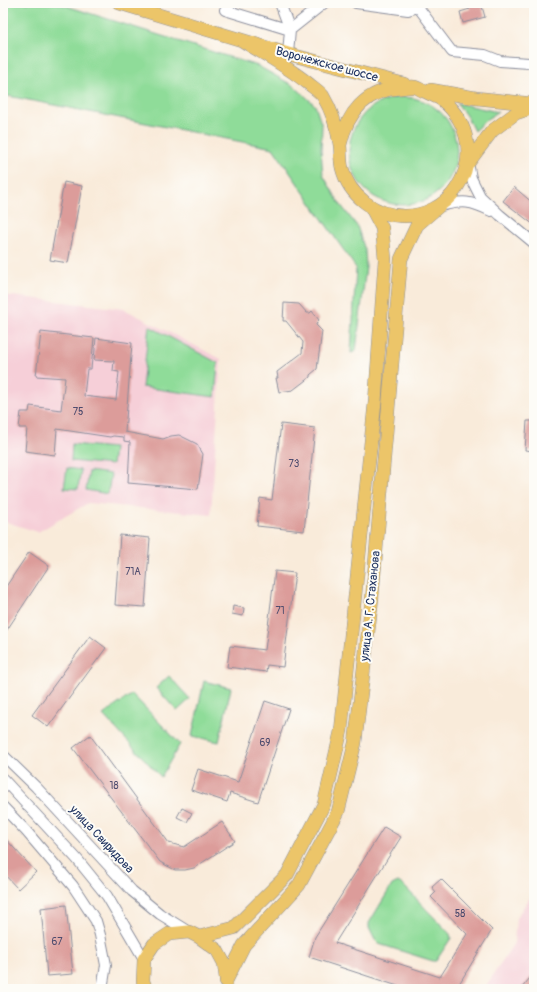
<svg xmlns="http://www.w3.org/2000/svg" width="537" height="992" font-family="Pangolin,sans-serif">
<rect width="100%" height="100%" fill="#fdfcf7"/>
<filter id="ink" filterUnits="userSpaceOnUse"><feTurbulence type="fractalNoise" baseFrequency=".025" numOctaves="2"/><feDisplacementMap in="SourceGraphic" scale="8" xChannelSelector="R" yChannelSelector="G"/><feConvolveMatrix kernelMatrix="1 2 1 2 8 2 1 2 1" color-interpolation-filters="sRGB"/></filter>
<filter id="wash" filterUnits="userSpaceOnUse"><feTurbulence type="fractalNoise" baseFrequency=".012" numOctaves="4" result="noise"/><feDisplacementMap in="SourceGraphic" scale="16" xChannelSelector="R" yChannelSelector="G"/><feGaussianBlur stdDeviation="0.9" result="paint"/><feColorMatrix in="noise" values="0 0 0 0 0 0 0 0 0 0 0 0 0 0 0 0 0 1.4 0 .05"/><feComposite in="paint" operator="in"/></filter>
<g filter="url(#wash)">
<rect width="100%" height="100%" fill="#f9ebda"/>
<path fill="#f6cfd8" d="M 3,295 L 124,309 L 221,359 L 211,515 L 88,503 L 38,532 L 3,521 Z
M 534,892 L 534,989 L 484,989 L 514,943 L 516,918 Z"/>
<path fill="#8fdc99" stroke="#55867c" d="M 3,3 L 57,3 L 258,66 L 294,86 L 315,105 L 322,126 L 321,150 L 323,175 L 340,204 L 357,226 L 365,250 L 366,267 L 356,351 L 351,353 L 356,268 L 273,148 L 3,95 Z
M349 151a54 54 0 1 1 108 0a54 54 0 1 1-108 0Z
M 457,103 L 498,112 L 487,119 L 474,131 L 467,117 Z
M 149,326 L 218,363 L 215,397 L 142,387 Z
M 72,444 L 114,448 L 112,465 L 71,461 Z
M 67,468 L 81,470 L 78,489 L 64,488 Z
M 89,471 L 111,474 L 108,494 L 86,490 Z
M 169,676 L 190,699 L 177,711 L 156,688 Z
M 204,681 L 231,688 L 219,742 L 192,736 Z
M 132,694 L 180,744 L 161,777 L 103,715 Z
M 398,882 L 403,885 L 450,934 L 451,938 L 436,961 L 433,961 L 379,944 L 375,940 L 369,928 L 369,923 L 392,885 Z"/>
<g id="blocks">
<path fill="#dc9c9a" d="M 468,3 L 481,3 L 485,17 L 463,23 L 460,12 L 470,9 Z
M 64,182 L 82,186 L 68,263 L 50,260 Z
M 514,187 L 534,204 L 534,225 L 503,201 Z
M 284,303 L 299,304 L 307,313 L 310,313 L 312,311 L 319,320 L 317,322 L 316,325 L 322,331 L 317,369 L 310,375 L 310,377 L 293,390 L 279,392 L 276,378 L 278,378 L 277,372 L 302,353 L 303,342 L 286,321 L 283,321 Z
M 41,332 L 94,338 L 91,369 L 87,369 L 84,396 L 116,400 L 119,372 L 113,371 L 114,361 L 94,360 L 96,338 L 132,343 L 125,432 L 163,439 L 171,436 L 179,435 L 197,444 L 203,454 L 198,489 L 128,483 L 130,442 L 124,441 L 124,437 L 113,436 L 110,437 L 57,429 L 55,455 L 25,451 L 27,428 L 19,428 L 21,412 L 29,412 L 30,406 L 61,410 L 65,378 L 36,376 Z
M 527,421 L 534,421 L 534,451 L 525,450 Z
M 281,424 L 315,428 L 304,531 L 257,526 L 260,498 L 272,500 Z
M 120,535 L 150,538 L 145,607 L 115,605 Z
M 29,552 L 49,566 L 3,636 L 3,591 Z
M 275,571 L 295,573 L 283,667 L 267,665 L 266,672 L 227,667 L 230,646 L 265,650 Z
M 233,606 L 244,608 L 243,616 L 232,614 Z
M 90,636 L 106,648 L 48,727 L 32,715 Z
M 265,701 L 289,709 L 258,802 L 230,793 L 227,802 L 191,790 L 198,769 L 238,782 Z
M 90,735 L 169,843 L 184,847 L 222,822 L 235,841 L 194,868 L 185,870 L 175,870 L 160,862 L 73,748 Z
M 182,808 L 192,813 L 187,822 L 177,817 Z
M 384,827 L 401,837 L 335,943 L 440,977 L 467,934 L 431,897 L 436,892 L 432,887 L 441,879 L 492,930 L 456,989 L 407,989 L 309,957 L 315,937 Z
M 3,836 L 36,872 L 18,889 L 3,873 Z
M 66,905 L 73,974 L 47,976 L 41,908 Z
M 534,973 L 534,989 L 521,989 Z"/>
</g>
</g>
<g filter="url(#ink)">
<use href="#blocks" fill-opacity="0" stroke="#8a8d9c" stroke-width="1"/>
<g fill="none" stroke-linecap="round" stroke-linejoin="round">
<g stroke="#8a8d9c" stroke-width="12">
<path id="minor" d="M 280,3 L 290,30 L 288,54
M 356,3 L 408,10 L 418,7 L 419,3
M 418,7 L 452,52 L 485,55 L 500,61 L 529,63 L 534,65
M 225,10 L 290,30 L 324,3
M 468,163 L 471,178 L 480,196 L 500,215 L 534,243
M 441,206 C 463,200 471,201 491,211
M 3,755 L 36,787 L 132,891 L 160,914 L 189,932
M 3,779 L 77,859 L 107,896 L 144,959
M 3,807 L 26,831 L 73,886 L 96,921 L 100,935 L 106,965 L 102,989"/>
</g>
<g stroke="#8a8d9c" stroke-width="14">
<path id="major" d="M 119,3 L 288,54 L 404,84
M 241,40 C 265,54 288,67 309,84 C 314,88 320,92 323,96 C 332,111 337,127 340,145 C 341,153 340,160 342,168 C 349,196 376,216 405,216 C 424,216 445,206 456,189 C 476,160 470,123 442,100 C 438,97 431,95 426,92 C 422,91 419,88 415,87 C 411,86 404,88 400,88 C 365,90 347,114 340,145
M 431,90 L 476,98 L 534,104
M 468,163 L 492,131 L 516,113 L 534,107
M 199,937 L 234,928 L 287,875 L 324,804 L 341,731 L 375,402 L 385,259 L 382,228 L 371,207
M 226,981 L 244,945 L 299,885 L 338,812 L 355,743 L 372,599 L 401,259 L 417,225 L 438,207
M 146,989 L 143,981 L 144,959 L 154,944 L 169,934 L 189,932 L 199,937 L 217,950 L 224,963 L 226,979"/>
</g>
<use href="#minor" stroke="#fff" stroke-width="10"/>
<use href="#major" stroke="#ecc569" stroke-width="13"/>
</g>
</g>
<g text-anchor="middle" stroke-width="4" stroke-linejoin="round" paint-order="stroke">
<g font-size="10" fill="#4b4a6d">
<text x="78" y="415">75</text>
<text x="294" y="467">73</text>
<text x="133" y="575">71А</text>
<text x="280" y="614">71</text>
<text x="265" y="746">69</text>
<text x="114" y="789">18</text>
<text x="460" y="917">58</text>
<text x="57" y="945">67</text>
</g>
<g font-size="12" fill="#1b2f5e" stroke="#fdfcf7">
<text transform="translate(327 64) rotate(15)" y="4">Воронежское шоссе</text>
<text transform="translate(370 606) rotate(-84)" y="4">улица А. Г. Стаханова</text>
<text transform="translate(102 839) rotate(47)" y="4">улица Свиридова</text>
</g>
</g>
<rect width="537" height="992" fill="none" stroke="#fdfcf7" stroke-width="16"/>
</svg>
